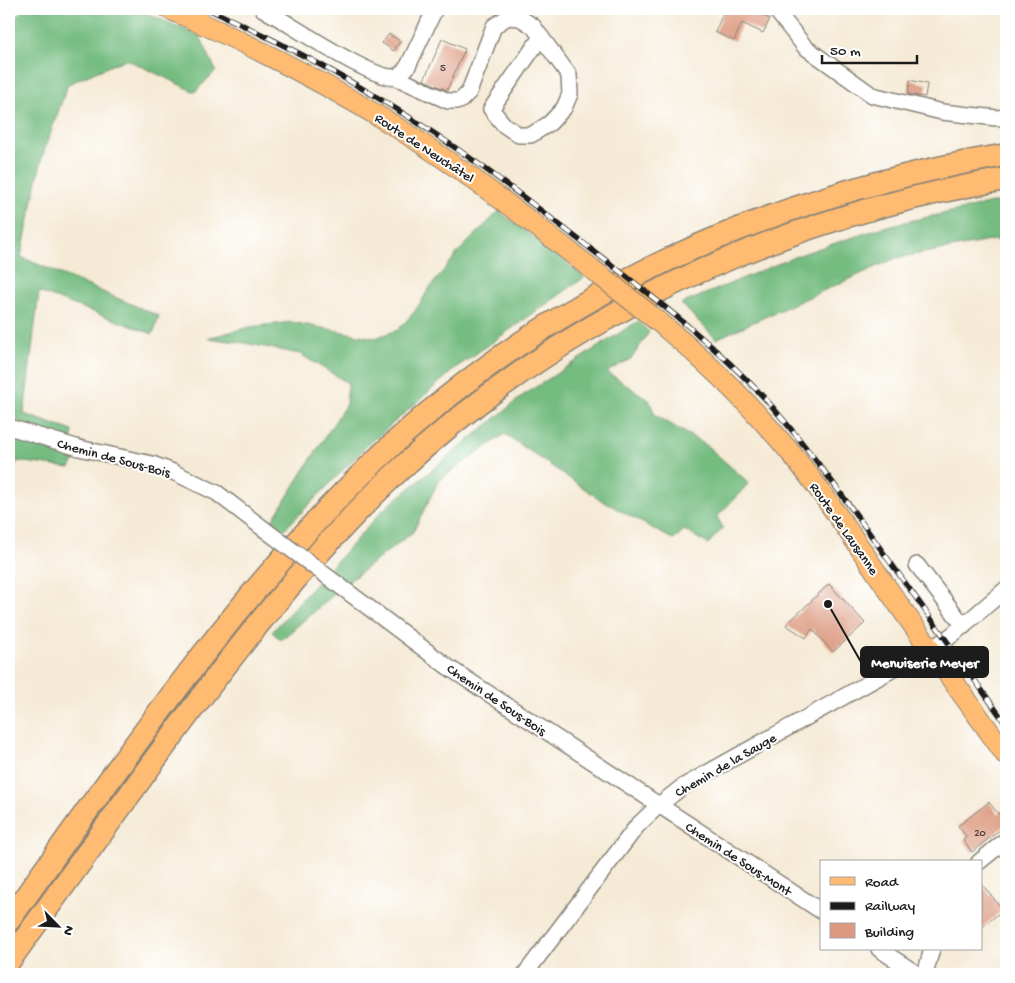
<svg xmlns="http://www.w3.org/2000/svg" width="1015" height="983" font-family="'Gochi Hand',sans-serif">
<rect width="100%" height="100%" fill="#fff"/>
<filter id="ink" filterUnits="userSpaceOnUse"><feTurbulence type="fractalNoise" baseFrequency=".02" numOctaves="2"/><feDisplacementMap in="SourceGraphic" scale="10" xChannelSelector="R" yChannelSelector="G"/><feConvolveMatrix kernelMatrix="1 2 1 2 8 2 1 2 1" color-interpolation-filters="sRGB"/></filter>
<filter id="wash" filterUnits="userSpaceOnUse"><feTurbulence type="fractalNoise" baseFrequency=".0096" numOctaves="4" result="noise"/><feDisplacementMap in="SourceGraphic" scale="20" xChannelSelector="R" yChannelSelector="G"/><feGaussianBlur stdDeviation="1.12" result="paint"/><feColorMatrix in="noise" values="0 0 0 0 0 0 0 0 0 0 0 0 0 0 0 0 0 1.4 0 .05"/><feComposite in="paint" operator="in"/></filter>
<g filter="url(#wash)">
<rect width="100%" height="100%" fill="#f5ead5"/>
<path fill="#74bc80" stroke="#486c4e" d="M 24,9 L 137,9 L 200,36 L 216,71 L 195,92 L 126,59 L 68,84 L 42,157 L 21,257 L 159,316 L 153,334 L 39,292 L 24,414 L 73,431 L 71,442 L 31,438 L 77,456 L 70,468 L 17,461 L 9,483 L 9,24 Z
M 1006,200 L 1006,246 L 995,240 L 896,258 L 716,339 L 681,304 L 799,255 L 887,226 Z
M 499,211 L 585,277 L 457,367 L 368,445 L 281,533 L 270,524 L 346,404 L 348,383 L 300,354 L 245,343 L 207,338 L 250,327 L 291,322 L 375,338 L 398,330 L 415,311 L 429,289 L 459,251 Z
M 638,321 L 649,332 L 632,358 L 607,372 L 649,400 L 655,415 L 706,445 L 749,483 L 717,517 L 723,528 L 708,544 L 684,530 L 674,540 L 601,500 L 505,434 L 439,480 L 413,532 L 352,579 L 281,640 L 272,632 L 384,509 L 525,394 Z"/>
<g id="blocks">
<path fill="#db997f" d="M 725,9 L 748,9 L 770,19 L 763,33 L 742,23 L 734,41 L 715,32 Z
M 389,34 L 400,41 L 394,51 L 382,43 Z
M 442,39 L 465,49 L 447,90 L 424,80 Z
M 910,80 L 927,84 L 925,97 L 908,94 Z
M 829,584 L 865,623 L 833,652 L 812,629 L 806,638 L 786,625 Z
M 989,802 L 998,814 L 1002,810 L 1006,815 L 1006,825 L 972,852 L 963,840 L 967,837 L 958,826 Z
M 981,883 L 1003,910 L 981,928 Z"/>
</g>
</g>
<g filter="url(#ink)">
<use href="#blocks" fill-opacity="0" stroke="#888378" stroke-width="1"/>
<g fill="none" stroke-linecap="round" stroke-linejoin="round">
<g stroke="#888378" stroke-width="18">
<path id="minor" d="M 263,9 C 289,23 369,78 393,77 C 401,76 404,71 408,66 L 435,9
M 775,9 L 805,47 L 872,95 L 942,112 L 997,118 L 1006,117
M 395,77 L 448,101 L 460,101 L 469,92 L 494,26 L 508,17 L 520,18 L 533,26 L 569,75 L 570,94 L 564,108 L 550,123 L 531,135 L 519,135 L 504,125 L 491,109 L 541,37
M 9,427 L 79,448 L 152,464 L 173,472 L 217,493 L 264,529
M 917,565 L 964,626
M 340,586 L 448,667 L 821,911
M 979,862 L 1006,840
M 879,949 L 917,974
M 525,974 L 637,826 L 658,806 L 682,787 L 940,643 L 952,635 L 1006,589
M 925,974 L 932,949"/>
</g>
<g stroke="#888378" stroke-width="22">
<path id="major" d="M 169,9 C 246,42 322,81 393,125 C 463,169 528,219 592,269
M 659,322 C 709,363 754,408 795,458 C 831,502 861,551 894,598 C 931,651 969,703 1006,755"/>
</g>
<g stroke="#888378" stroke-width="25">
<path id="highway" d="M 9,920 C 123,761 234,597 375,461 C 547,294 772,194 1006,155
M 9,961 C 55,897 101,833 148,769 C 223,666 301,564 393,476 C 562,316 778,217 1006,179"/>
</g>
<use href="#minor" stroke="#fff" stroke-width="15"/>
<use href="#major" stroke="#ffbb71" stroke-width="20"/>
<use href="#highway" stroke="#ffbb71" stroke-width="22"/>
<g stroke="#1c1c1c" stroke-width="5.5">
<path id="rail" d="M 208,9 C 295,48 381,96 460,151 C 505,182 548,216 591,249 C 653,297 716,345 769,403 C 811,451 848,503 885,555 C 926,611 966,668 1006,724"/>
</g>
<use href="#rail" stroke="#fff" stroke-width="4" stroke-dasharray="11" stroke-linecap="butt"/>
<g stroke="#888378" stroke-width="18" stroke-linecap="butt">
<path id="minor-bridge" d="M 264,529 L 340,586"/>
</g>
<g stroke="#888378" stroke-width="22" stroke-linecap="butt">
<path id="major-bridge" d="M 592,269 L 659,322"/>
</g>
<use href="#minor-bridge" stroke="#fff" stroke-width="15"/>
<use href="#major-bridge" stroke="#ffbb71" stroke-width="20"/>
</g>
</g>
<g text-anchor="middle" stroke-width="4" stroke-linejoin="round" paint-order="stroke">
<g font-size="11" fill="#4c3b35">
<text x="443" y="71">5</text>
<text x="980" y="836">20</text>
</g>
<g font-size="14" fill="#1c1c1c" stroke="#fff">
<text transform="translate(425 147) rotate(33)" y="5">Route de Neuchâtel</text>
<text transform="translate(114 457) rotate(15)" y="5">Chemin de Sous-Bois</text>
<text transform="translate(845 528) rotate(55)" y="5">Route de Lausanne</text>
<text transform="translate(497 699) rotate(34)" y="5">Chemin de Sous-Bois</text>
<text transform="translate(725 764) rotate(-30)" y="5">Chemin de la Sauge</text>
<text transform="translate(739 858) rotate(33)" y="5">Chemin de Sous-Mont</text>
</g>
</g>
<path fill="none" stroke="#1c1c1c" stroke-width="2" d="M828 604L861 662"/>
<circle fill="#1c1c1c" stroke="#fff" stroke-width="2" cx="828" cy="604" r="5"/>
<rect fill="#1c1c1c" stroke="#1c1c1c" stroke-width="2" x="861" y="647" width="127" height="30" rx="5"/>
<g font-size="15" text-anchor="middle" font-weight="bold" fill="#fff">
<text x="925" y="667">Menuiserie Meyer</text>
</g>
<rect width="1015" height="983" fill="none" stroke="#fff" stroke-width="30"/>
<rect x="820" y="860" width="162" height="90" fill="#ffffff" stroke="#a4a4a4"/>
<rect x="830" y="877" width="25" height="8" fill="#ffbb71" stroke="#a4a4a4"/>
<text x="865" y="886" font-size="15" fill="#1c1c1c">Road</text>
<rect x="830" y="902" width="25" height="8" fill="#1c1c1c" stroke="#a4a4a4"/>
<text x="865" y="910" font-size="15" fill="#1c1c1c">Railway</text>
<rect x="830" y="923" width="25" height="15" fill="#db997f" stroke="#a4a4a4"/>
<text x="865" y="936" font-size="15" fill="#1c1c1c">Building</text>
<g transform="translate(58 926) rotate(114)" stroke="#ffffff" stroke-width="4" paint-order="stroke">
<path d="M0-4L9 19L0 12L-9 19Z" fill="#1c1c1c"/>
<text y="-8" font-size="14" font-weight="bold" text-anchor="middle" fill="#1c1c1c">N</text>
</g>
<path d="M822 55v8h95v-8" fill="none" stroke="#1c1c1c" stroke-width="2.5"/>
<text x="830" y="55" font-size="15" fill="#1c1c1c" stroke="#ffffff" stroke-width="4" paint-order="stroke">50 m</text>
</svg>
